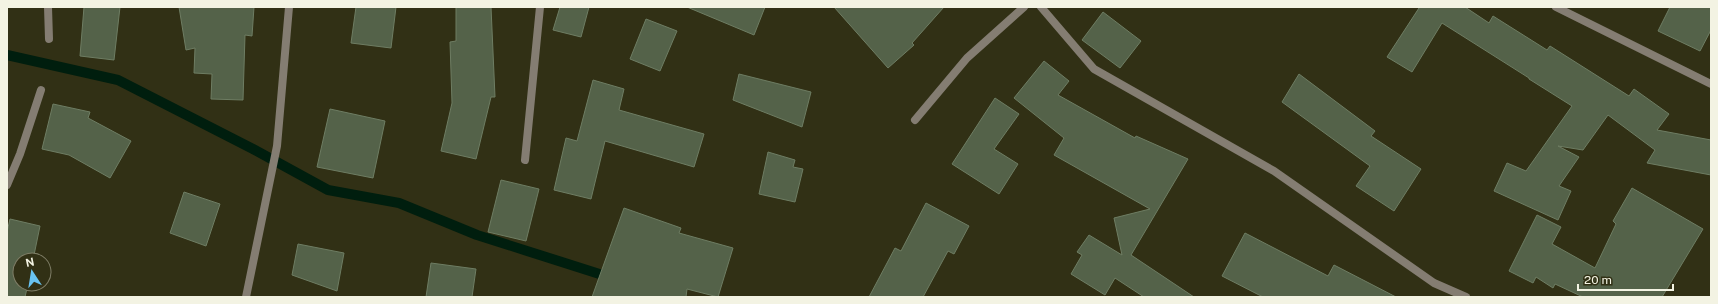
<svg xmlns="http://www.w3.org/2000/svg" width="1718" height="304" font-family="'Public Sans',sans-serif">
<rect width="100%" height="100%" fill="#313015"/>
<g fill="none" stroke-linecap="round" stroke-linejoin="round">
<path stroke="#001e0e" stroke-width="10" d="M 7,55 L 118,80 L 253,149 L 328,190 L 399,203 L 477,235 L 612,278"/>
</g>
<path fill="#546249" stroke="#6e7d63" d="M 84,7 L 120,7 L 114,60 L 80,56 Z
M 179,7 L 254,7 L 252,36 L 245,35 L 243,100 L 211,99 L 212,74 L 194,73 L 195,48 L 186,50 Z
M 356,7 L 396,7 L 391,48 L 351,43 Z
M 456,7 L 491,7 L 495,97 L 491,97 L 476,159 L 441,151 L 452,103 L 450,42 L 456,41 Z
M 560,7 L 589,7 L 581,37 L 553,30 Z
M 687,7 L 765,7 L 754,35 Z
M 834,7 L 944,7 L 912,43 L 914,45 L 888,68 Z
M 1418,7 L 1465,7 L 1489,23 L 1493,16 L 1547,50 L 1550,46 L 1629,96 L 1634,89 L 1669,114 L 1657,130 L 1711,140 L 1711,175 L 1647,163 L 1655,150 L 1608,115 L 1583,150 L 1558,146 L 1579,157 L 1559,186 L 1571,191 L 1558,220 L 1494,191 L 1507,163 L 1526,171 L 1572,106 L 1529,79 L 1529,78 L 1442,23 L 1412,72 L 1387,57 L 1419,8 Z
M 1670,7 L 1711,7 L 1711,30 L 1700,51 L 1658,31 Z
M 1103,12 L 1141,41 L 1120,68 L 1082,40 Z
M 646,19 L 677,31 L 660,71 L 630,59 Z
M 1044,61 L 1069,81 L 1058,95 L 1135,138 L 1136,136 L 1188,159 L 1131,255 L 1194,297 L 1144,297 L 1115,278 L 1105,295 L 1071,274 L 1082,255 L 1077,252 L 1089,235 L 1122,255 L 1114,218 L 1150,209 L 1054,155 L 1064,138 L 1014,98 Z
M 739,74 L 811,92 L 802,127 L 733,100 Z
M 1299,74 L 1375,131 L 1371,136 L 1421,169 L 1394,211 L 1356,186 L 1370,166 L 1282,102 Z
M 593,80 L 624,89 L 619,110 L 704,134 L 694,167 L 605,141 L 591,199 L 554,190 L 566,138 L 577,141 Z
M 995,98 L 1019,114 L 994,149 L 1018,164 L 999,194 L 952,164 Z
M 53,104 L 90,112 L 88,118 L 131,141 L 110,178 L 69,155 L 42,149 Z
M 330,109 L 385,121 L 373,178 L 317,167 Z
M 768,152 L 795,160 L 793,167 L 803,169 L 795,202 L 759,194 Z
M 501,180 L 539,189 L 526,241 L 488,232 Z
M 1632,188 L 1703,229 L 1662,297 L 1583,297 L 1555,284 L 1553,288 L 1536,277 L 1533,283 L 1509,271 L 1537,215 L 1561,227 L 1552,244 L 1595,268 L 1616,224 L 1613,221 Z
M 184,192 L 220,204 L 206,246 L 170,233 Z
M 926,203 L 969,226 L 954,254 L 948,251 L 923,297 L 869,297 L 895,248 L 901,251 Z
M 624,208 L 681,228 L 679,233 L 733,248 L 718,297 L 687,289 L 686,297 L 592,297 Z
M 10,219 L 40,226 L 33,260 L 20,260 L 20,284 L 28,284 L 25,297 L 7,297 L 7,232 Z
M 1245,233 L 1328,276 L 1334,265 L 1396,297 L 1263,297 L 1222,276 Z
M 298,244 L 344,253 L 337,291 L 292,275 Z
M 431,263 L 476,269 L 472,297 L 426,297 Z"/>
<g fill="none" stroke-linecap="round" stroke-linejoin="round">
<path stroke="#847d72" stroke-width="8" d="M 48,7 L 49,39
M 1041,7 L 1094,69 L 1274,171 L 1434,283 L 1466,297
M 1556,7 L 1711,84
M 915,120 L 967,58 L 1024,7
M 525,160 L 540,7
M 7,185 L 20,154 L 41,90
M 246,297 L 277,146 L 289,7"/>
</g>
<rect width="1718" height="304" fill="none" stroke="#f3f3e3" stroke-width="16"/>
<g transform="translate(32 272) rotate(348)"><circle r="19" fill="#313015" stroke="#7f7e67"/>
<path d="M0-3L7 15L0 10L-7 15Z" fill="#69c3f1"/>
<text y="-6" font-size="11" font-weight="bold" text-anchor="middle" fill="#f3f3e3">N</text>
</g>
<path d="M1578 284v6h95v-6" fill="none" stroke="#f3f3e3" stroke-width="2"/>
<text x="1584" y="284" font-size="12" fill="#f3f3e3" stroke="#313015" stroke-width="3" paint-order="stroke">20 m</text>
</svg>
